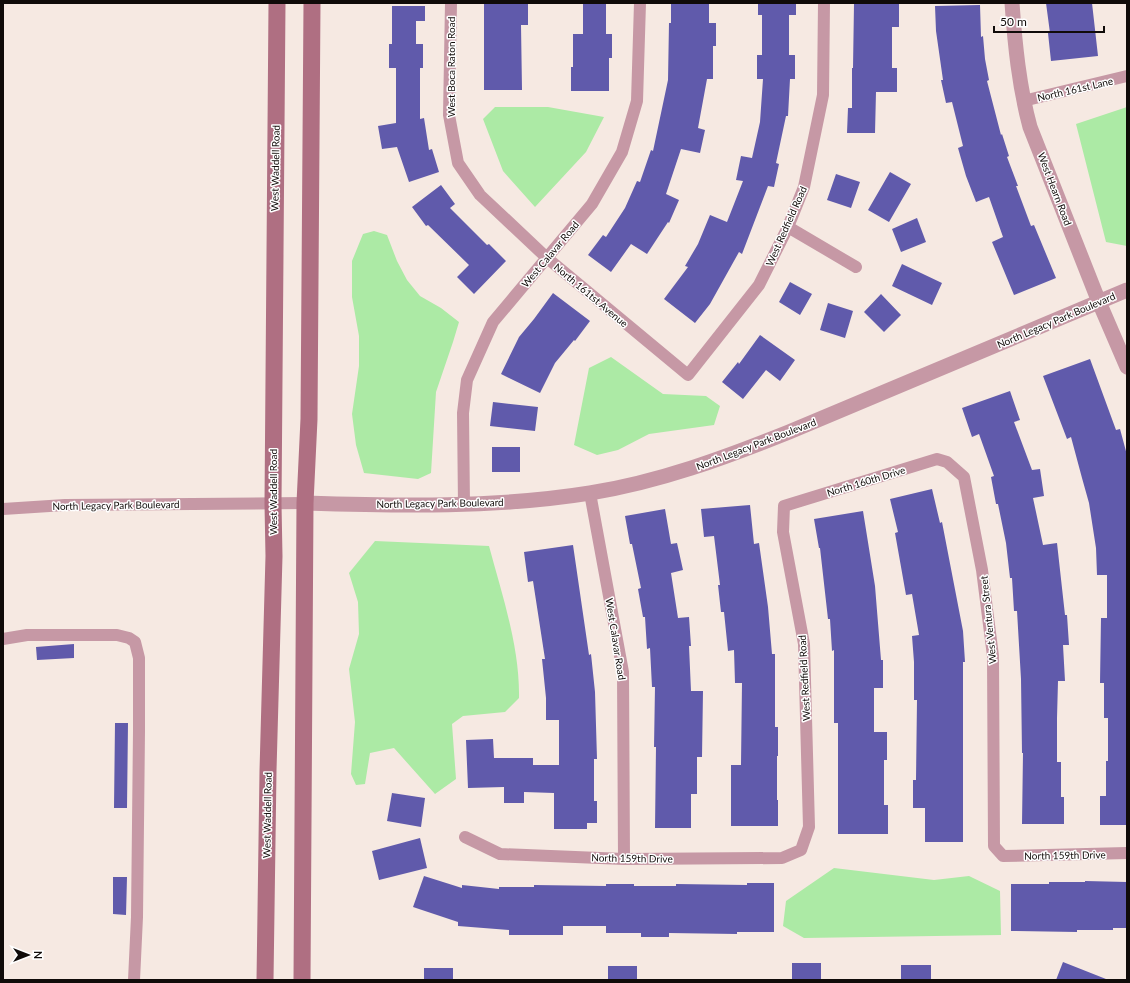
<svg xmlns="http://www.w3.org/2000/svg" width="1130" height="983" font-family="Lato,sans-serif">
<rect width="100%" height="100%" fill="#f6e9e2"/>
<path fill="#aceaa5" d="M 495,107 L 548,107 L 604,117 L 586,152 L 535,207 L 503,171 L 483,119 Z
M 1127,107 L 1127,246 L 1106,242 L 1076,124 Z
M 374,231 L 387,235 L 397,261 L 407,280 L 420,296 L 441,308 L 459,322 L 453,342 L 436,392 L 431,473 L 418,479 L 364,473 L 356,445 L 352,414 L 359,366 L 359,336 L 352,297 L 352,261 L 363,234 Z
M 611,357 L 663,394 L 706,396 L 720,406 L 714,425 L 649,434 L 618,450 L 597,455 L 574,445 L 589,368 Z
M 375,541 L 489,546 C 502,595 520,647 519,698 L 505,712 L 463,716 L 452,724 L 456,779 L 435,794 L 394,748 L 370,753 L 365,784 L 356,785 L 351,774 L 355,722 L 349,669 L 359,634 L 358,602 L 349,573 Z
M 834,868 L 934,880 L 969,876 L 1000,891 L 1001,935 L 804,938 L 783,926 L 786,901 Z"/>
<path fill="#605aab" d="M 484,3 L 528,3 L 528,25 L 521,25 L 522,90 L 484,90 Z
M 583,3 L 606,3 L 606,34 L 612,34 L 612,58 L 609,58 L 609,91 L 571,91 L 571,67 L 573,67 L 573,34 L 583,34 Z
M 671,3 L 709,3 L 709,23 L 716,23 L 716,46 L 713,46 L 713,79 L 707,79 L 698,128 L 705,130 L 700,153 L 681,149 L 666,194 L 679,200 L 669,223 L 668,222 L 647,254 L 631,244 L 611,272 L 588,255 L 603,235 L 606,237 L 625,208 L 637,181 L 640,182 L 651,150 L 653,151 L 668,80 L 669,23 L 671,23 Z
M 758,3 L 796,3 L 796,15 L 789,15 L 789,55 L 795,55 L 795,79 L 790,79 L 788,116 L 786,116 L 776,163 L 779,164 L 774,187 L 768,186 L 742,254 L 739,252 L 710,304 L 695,323 L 664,299 L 688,267 L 685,266 L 698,244 L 710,215 L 727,222 L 743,181 L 736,180 L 741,156 L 752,158 L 760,122 L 763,79 L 757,79 L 757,55 L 762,55 L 762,15 L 758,15 Z
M 1046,3 L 1092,3 L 1098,56 L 1051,61 L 1048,33 L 1050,33 Z
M 854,4 L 899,4 L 899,27 L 892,27 L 892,68 L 897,68 L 897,92 L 876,92 L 875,133 L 847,133 L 848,108 L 852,108 L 852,68 L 853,68 Z
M 980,5 L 981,37 L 983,36 L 985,59 L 989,80 L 987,81 L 1001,135 L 1002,134 L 1009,156 L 1007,157 L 1018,186 L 1016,186 L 1031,226 L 1034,225 L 1056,278 L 1014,295 L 992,242 L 1003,237 L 989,197 L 976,202 L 966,176 L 958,148 L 963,146 L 952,102 L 946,103 L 941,80 L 943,80 L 936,31 L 935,6 Z
M 392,6 L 425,6 L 425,21 L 416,21 L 416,44 L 423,44 L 423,68 L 420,68 L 420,119 L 424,118 L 429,150 L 432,149 L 439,172 L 409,182 L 397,147 L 382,149 L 378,126 L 396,123 L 396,68 L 389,68 L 389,44 L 392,44 Z
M 890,172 L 911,184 L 889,222 L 868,210 Z
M 836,174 L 860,182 L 851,208 L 827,200 Z
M 441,185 L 455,204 L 450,208 L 487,245 L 489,244 L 506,261 L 474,294 L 457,277 L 469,265 L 428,225 L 426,226 L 412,207 Z
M 917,218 L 926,242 L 901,252 L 892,229 Z
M 902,264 L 942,283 L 932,305 L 892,286 Z
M 790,282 L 812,294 L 800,315 L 779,302 Z
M 553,293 L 590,321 L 575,341 L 574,340 L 555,363 L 540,393 L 501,374 L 519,337 L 534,319 Z
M 881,294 L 901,315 L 884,332 L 864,312 Z
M 828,303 L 853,311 L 845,338 L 820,330 Z
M 760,335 L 795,360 L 780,381 L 766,370 L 743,399 L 722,382 L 738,362 L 739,364 Z
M 1090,359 L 1116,430 L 1120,429 L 1127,455 L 1127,825 L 1100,825 L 1100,796 L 1106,796 L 1106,761 L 1108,761 L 1108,718 L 1104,718 L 1104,683 L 1100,683 L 1101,618 L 1107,618 L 1107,575 L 1097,575 L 1096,548 L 1089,503 L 1082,478 L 1071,437 L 1067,439 L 1043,376 Z
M 1010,391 L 1020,420 L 1014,422 L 1032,470 L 1040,469 L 1044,496 L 1033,498 L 1043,545 L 1057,543 L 1065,615 L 1067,615 L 1069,645 L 1063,645 L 1065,681 L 1058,681 L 1057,718 L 1057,762 L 1061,762 L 1061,797 L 1064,797 L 1064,824 L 1022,824 L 1023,753 L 1022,753 L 1021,679 L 1017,611 L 1014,611 L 1012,578 L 1010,578 L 1006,543 L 998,504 L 996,504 L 991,477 L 994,476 L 979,434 L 972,437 L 962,408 Z
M 493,402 L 538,407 L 535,431 L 490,426 Z
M 492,447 L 520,447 L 520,472 L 492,472 Z
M 932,489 L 940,523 L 942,522 L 963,631 L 965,662 L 963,662 L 963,842 L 925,842 L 925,808 L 913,808 L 913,780 L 916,780 L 917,700 L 914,700 L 914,662 L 912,636 L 919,635 L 912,594 L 906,595 L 895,533 L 898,532 L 890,499 Z
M 750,505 L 754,544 L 759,543 L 768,607 L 772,654 L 775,654 L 775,727 L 778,727 L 778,756 L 777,756 L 777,800 L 778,800 L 778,826 L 731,826 L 731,765 L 741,765 L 742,683 L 735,683 L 734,650 L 728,651 L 724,612 L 721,612 L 718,585 L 720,585 L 714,536 L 704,537 L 701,509 Z
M 665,509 L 671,544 L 677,543 L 683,570 L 671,573 L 678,618 L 689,617 L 691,646 L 689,646 L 691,691 L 703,691 L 702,757 L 697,757 L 697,794 L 691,794 L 691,828 L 655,828 L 656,747 L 654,747 L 655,687 L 652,687 L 650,648 L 647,649 L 645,617 L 643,617 L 638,589 L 641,588 L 632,544 L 630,544 L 625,516 Z
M 863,511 L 875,586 L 881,660 L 883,660 L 883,688 L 874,688 L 874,732 L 887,732 L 887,760 L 884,760 L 884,805 L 888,805 L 888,834 L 838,834 L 838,723 L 834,723 L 834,650 L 832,651 L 830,619 L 828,619 L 820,548 L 819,548 L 814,519 Z
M 573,545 L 589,655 L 591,654 L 595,692 L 597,759 L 594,759 L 594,801 L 597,801 L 597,823 L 587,823 L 587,829 L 554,829 L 554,793 L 524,792 L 524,803 L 504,803 L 504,787 L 468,788 L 466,740 L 493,739 L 494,758 L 533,758 L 533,765 L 559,765 L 559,720 L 546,720 L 546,698 L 542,659 L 545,659 L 533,581 L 528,582 L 524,552 Z
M 74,644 L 74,658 L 37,660 L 36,647 Z
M 115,723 L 128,723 L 127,808 L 114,808 Z
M 392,793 L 425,798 L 421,827 L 387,821 Z
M 420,838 L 427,868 L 379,880 L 372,851 Z
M 424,876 L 462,888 L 462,885 L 499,889 L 499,887 L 534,887 L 534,885 L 606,886 L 606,884 L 634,884 L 634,886 L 676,886 L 676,884 L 747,885 L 747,883 L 774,883 L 774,932 L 737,932 L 737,934 L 669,933 L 669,937 L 641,937 L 641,933 L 606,933 L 606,926 L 563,926 L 563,935 L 509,935 L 509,930 L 458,926 L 458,922 L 413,907 Z
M 113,877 L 127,877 L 126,915 L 113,914 Z
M 1085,881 L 1127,882 L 1127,928 L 1113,928 L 1113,930 L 1077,930 L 1077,932 L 1011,931 L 1011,884 L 1049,884 L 1049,882 L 1085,882 Z
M 1063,962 L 1106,979 L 1106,980 L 1056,980 Z
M 792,963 L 821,963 L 821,980 L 792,980 Z
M 901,965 L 931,965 L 931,980 L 901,980 Z
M 608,966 L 637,966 L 637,980 L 608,980 Z
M 424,968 L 453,968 L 453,980 L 424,980 Z"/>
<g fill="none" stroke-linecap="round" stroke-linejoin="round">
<path stroke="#c698a5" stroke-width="12" d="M 451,3 L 449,115 L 458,163 L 480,195 L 547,258 L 688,375 L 759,285 L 788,227 L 804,187 L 823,95 L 824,3
M 1023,101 L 1127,76
M 788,227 L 856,267
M 590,493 L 623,672 L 624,859
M 464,505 L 463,413 L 467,380 L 493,322 L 592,204 L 622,152 L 637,101 L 640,3
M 3,509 L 65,505 L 305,503
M 3,639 L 27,635 L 117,635 L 129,638 L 135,642 L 139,658 L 139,731 L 137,917 L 134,980
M 465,837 L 500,854 L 624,859 L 782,858 L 801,850 L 809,827 L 804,644 L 783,532 L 784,506 L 937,459 L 947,462 L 964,477 L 982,570 L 993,656 L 994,846 L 1003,856 L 1127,853"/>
<path stroke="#c698a5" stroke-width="15" d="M 1012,3 C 1015,45 1019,86 1030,127 L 1099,302 L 1127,367
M 305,503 C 400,506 496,508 590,493 C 659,482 724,458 789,432 L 1127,290"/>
<path stroke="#af6f82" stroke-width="17" d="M 265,980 L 268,771 L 274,556 L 273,504 L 277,3
M 302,980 L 305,503 L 309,419 L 312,3"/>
</g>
<g text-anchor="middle" stroke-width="3" stroke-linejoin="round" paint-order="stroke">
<g font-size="10" fill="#100b09" stroke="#fff">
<text transform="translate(451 67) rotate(-90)" y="4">West Boca Raton Road</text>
<text transform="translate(1075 89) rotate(-13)" y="4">North 161st Lane</text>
<text transform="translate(275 168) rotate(-89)" y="4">West Waddell Road</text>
<text transform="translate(1055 189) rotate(69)" y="4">West Hearn Road</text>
<text transform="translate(786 226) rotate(-66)" y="4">West Redfield Road</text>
<text transform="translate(550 254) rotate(-50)" y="4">West Calavar Road</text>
<text transform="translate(591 295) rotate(40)" y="4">North 161tst Avenue</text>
<text transform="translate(1056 320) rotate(-23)" y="4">North Legacy Park Boulevard</text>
<text transform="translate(756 444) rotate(-21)" y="4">North Legacy Park Boulevard</text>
<text transform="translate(866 481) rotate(-17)" y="4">North 160th Drive</text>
<text transform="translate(273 492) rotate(-90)" y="4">West Waddell Road</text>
<text transform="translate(440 503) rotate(-1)" y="4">North Legacy Park Boulevard</text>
<text transform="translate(116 505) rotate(-1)" y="4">North Legacy Park Boulevard</text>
<text transform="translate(988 620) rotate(-96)" y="4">West Ventura Street</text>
<text transform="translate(616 639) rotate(81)" y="4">West Calavar Road</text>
<text transform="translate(804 678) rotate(-93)" y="4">West Redfield Road</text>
<text transform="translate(267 815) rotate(-89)" y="4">West Waddell Road</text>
<text transform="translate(1065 855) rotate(-1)" y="4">North 159th Drive</text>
<text transform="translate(632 858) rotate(1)" y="4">North 159th Drive</text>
</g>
</g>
<rect width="1130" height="983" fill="none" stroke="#100b09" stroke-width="8"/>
<g transform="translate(28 955) rotate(90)" stroke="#ffffff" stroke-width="3" paint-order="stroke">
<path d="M0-3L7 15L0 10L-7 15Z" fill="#100b09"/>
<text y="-6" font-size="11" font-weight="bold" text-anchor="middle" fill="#100b09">N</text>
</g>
<path d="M994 26v6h110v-6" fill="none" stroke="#100b09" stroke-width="2"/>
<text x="1000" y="26" font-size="12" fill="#100b09" stroke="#ffffff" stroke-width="3" paint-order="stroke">50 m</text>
</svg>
